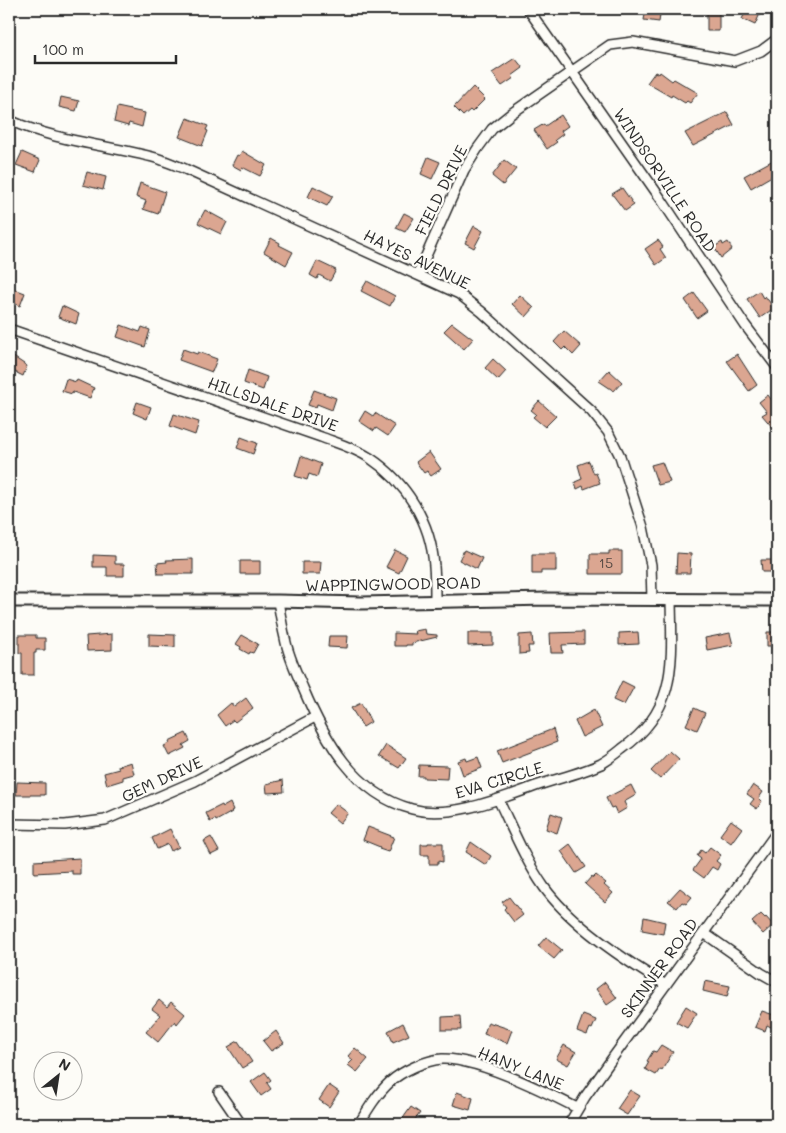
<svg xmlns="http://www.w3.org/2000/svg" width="786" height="1133" font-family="Mali,sans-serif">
<rect width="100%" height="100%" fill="#fdfcf7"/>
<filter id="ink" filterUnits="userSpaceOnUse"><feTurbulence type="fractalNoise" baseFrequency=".02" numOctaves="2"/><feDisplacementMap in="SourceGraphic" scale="10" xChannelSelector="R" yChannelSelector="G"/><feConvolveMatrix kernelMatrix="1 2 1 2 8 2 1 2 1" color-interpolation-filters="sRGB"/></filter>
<g filter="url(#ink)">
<path fill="#dba691" stroke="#2b2b2b" d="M 646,9 L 661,9 L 659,22 L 644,20 Z
M 707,9 L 719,9 L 719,31 L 707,31 Z
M 747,9 L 762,9 L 755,25 L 742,19 Z
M 515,58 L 523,68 L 512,76 L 514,78 L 502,86 L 492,73 Z
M 655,72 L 659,74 L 660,72 L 672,81 L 674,79 L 698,93 L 690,103 L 687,101 L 685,103 L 672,95 L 671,97 L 647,83 Z
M 473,87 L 485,99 L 472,112 L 470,110 L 463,116 L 454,107 Z
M 61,97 L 79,101 L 76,111 L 59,107 Z
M 117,107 L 145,113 L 142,127 L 129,123 L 128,126 L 114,122 Z
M 727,112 L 734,125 L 693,146 L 685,133 Z
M 561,115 L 568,126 L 561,131 L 563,134 L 555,140 L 557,142 L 547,149 L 534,130 L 544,124 L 545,126 Z
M 187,118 L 208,126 L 206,130 L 208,131 L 202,146 L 179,137 Z
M 242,151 L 266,165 L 260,176 L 242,167 L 241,170 L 232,165 L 237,155 L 239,156 Z
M 22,152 L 40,160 L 35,172 L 16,165 Z
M 428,157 L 440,162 L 432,179 L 421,174 Z
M 777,158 L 777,173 L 751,188 L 744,176 Z
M 504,160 L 516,169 L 503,185 L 492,176 Z
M 87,172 L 106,177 L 103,190 L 83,185 Z
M 140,183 L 165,192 L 158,214 L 143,209 L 146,201 L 136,197 Z
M 313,186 L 333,196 L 327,206 L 308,197 Z
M 622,188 L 634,205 L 625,211 L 612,194 Z
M 205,210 L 227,222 L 221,234 L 198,223 Z
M 404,213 L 414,218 L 405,232 L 396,228 Z
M 474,226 L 483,231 L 474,248 L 465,243 Z
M 271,238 L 280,243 L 279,245 L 293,252 L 286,265 L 264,252 Z
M 658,240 L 663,247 L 660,249 L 666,258 L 656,265 L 645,249 Z
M 722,242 L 723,245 L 728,242 L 732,249 L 721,258 L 714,247 Z
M 317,261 L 336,270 L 330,281 L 319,275 L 317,279 L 310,275 Z
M 367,281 L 395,296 L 390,306 L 361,291 Z
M 9,287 L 25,293 L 20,306 L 9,301 Z
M 759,291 L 763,298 L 765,296 L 774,308 L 760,318 L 747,299 Z
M 694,293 L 707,311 L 697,318 L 685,300 Z
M 520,295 L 534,308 L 526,317 L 512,304 Z
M 62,306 L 79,314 L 76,324 L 58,317 Z
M 452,323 L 473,339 L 464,349 L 444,331 Z
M 121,325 L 140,332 L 142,327 L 150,330 L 145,347 L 117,337 Z
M 564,331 L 581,346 L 573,355 L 565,347 L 562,350 L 554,342 Z
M 183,349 L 197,354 L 198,352 L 217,359 L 212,372 L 179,360 Z
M 9,354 L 27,366 L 23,376 L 9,369 Z
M 737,354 L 757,385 L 749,391 L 727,361 Z
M 493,359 L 506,371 L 498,380 L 485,368 Z
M 248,370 L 267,377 L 263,390 L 244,383 Z
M 609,370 L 622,382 L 614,391 L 599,381 Z
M 66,379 L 76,382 L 77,380 L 94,388 L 90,398 L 73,392 L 72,394 L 62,391 Z
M 314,390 L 336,398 L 332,410 L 317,404 L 316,408 L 308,405 Z
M 768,395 L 777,407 L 777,425 L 773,428 L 762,415 L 767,412 L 759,402 Z
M 539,401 L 556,416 L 545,427 L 533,417 L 536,414 L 531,410 Z
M 137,402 L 151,407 L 147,419 L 133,413 Z
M 365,411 L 373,416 L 375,413 L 395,426 L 388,436 L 376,428 L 374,431 L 359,421 Z
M 174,414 L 199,422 L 195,435 L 170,426 Z
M 241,437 L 257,443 L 253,454 L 237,448 Z
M 429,452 L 441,469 L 431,476 L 427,471 L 424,473 L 416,462 Z
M 301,456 L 321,464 L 317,477 L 309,474 L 307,480 L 295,476 Z
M 589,461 L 594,474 L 596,473 L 600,483 L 584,489 L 583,486 L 577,489 L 575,482 L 582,479 L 578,465 Z
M 662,462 L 670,482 L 658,485 L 651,465 Z
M 395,550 L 407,556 L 399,573 L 386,567 Z
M 464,550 L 482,558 L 477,569 L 459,560 Z
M 609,551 L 622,551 L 622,574 L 590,574 L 590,554 L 609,554 Z
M 677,553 L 691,554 L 690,573 L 676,573 Z
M 532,554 L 556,554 L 556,571 L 541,571 L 541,574 L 532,574 Z
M 93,555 L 115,556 L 115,564 L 124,564 L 124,576 L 107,576 L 107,567 L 93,567 Z
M 193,559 L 193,574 L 158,574 L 157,563 L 167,562 L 166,560 Z
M 761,560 L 777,560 L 777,572 L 762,572 Z
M 240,561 L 260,561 L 260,574 L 240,574 Z
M 302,562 L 321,562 L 320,574 L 302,574 Z
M 425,629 L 426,634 L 437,635 L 437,637 L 412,643 L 412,645 L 406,645 L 406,646 L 394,646 L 394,633 L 416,634 L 415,631 Z
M 584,632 L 584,644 L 562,645 L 563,653 L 551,653 L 550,633 Z
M 638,632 L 639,644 L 619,645 L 619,633 Z
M 767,632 L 777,632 L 777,646 L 767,646 Z
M 468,633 L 493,633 L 493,645 L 468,646 Z
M 730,633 L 733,645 L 707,650 L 705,638 Z
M 112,634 L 112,650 L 87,651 L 86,636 Z
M 149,634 L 175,635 L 175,647 L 149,646 Z
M 532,634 L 533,646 L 528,646 L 529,653 L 519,654 L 519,635 Z
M 19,635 L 36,635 L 36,638 L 45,638 L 45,650 L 36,650 L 36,653 L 34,653 L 34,675 L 22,675 L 22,653 L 19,653 Z
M 242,635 L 258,644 L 253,653 L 250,652 L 249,654 L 240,649 L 241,647 L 236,644 Z
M 329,636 L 348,636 L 347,648 L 328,647 Z
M 622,681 L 634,687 L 624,705 L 613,700 Z
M 246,698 L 253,708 L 235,722 L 233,720 L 225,726 L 217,715 L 231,703 L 234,707 Z
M 361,703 L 371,722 L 363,727 L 351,708 Z
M 694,708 L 705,713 L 697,730 L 686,725 Z
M 594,710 L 602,727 L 582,737 L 575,721 Z
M 553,729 L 557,742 L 502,763 L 497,751 Z
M 186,733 L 190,741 L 183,745 L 185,748 L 169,756 L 164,746 L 170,743 L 169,741 Z
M 386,745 L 406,758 L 399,768 L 379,756 Z
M 670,751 L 679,759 L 660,779 L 651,771 Z
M 478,757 L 482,768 L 463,775 L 458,761 L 466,758 L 467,761 Z
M 131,762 L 134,774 L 123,777 L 123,780 L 107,785 L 104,773 L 119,769 L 118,766 Z
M 419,765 L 448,766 L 447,779 L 424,778 L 424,776 L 418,776 Z
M 283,780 L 284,792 L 267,793 L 266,784 Z
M 17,782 L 45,783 L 45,795 L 16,795 Z
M 631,785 L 636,795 L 624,802 L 627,808 L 617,814 L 614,807 L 611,808 L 606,798 Z
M 753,785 L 763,792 L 759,798 L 762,801 L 757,809 L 750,804 L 754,799 L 747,794 Z
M 230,803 L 233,810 L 231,811 L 232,812 L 216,821 L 215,819 L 210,822 L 206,813 L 222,805 L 223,807 Z
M 336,804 L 348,813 L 340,823 L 328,813 Z
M 551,813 L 562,817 L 557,833 L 546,829 Z
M 731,820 L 742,828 L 731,843 L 720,835 Z
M 368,827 L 394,837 L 388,852 L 379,849 L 380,847 L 363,840 Z
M 170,829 L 179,847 L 171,851 L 168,844 L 157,849 L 152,838 Z
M 211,837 L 219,851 L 211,855 L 204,841 Z
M 471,842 L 491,856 L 486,865 L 466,852 Z
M 428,843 L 443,843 L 443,862 L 438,861 L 438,864 L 429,864 L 429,855 L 421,855 L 421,844 L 428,844 Z
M 570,844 L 586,867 L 576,873 L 561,851 Z
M 710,847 L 721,855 L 716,861 L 720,864 L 717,870 L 712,867 L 704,878 L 693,870 L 701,859 L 697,856 L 701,850 L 705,853 Z
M 80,858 L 80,874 L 72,874 L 72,871 L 34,873 L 34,861 Z
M 596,875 L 606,883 L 604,885 L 613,893 L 605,902 L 585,884 L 592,876 L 593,878 Z
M 680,888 L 692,897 L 686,904 L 682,902 L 677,908 L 668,901 Z
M 509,897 L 523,915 L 514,922 L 504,909 L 506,907 L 502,902 Z
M 761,914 L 765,918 L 766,917 L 773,925 L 763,934 L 752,922 Z
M 644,917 L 665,922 L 663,934 L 642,930 Z
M 546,937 L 562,950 L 554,959 L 538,946 Z
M 705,981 L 730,986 L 727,997 L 703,991 Z
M 605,982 L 617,998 L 607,1005 L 596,989 Z
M 159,1000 L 167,1007 L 171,1002 L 185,1014 L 177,1024 L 175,1021 L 158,1042 L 146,1032 L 160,1015 L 152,1009 Z
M 686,1006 L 697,1013 L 687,1028 L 676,1022 Z
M 762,1011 L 777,1016 L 777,1030 L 767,1025 L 765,1031 L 755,1027 Z
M 583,1015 L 596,1020 L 592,1029 L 590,1028 L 587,1035 L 577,1031 Z
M 460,1016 L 461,1030 L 442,1030 L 442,1017 Z
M 488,1022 L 512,1030 L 507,1043 L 484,1034 Z
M 403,1023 L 409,1035 L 393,1042 L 388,1031 Z
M 276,1031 L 284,1043 L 271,1051 L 263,1041 Z
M 238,1041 L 252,1062 L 242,1068 L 228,1047 Z
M 564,1045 L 576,1052 L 568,1065 L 556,1059 Z
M 661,1045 L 673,1052 L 662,1070 L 660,1069 L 656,1075 L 645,1069 L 649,1062 L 647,1061 L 653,1051 L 656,1052 Z
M 355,1048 L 368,1059 L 357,1072 L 348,1065 L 353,1060 L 348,1056 Z
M 265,1072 L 271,1080 L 267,1083 L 271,1089 L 261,1096 L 251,1082 Z
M 329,1085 L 339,1092 L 329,1107 L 319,1100 Z
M 630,1090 L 640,1096 L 627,1115 L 617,1109 Z
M 457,1092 L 473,1098 L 470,1110 L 453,1105 Z
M 411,1107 L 420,1113 L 412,1124 L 405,1124 L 401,1121 Z"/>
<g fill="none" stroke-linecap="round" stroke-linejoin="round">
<g stroke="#2b2b2b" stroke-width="12">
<path id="minor" d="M 528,9 L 661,199 L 745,325 L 777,367
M 9,120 C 55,141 107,145 156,158 C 166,161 175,165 185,169 L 459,294 L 482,312 L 591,411 L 608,432 L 620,456 L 643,527 L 651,565 L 652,600
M 418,274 L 464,170 L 478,148 L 492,129 L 512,113 L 610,45 L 633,42 L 735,61 L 761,51 L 777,39
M 9,329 L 321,437 C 337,443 355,448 370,458 C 406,482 431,522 434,566 C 435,577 435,589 435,600
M 278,601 C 280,613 282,626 285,638 C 288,655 296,672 303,688 C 324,738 354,794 412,809 C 450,819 497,800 533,787 C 555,779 579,774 601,764 C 608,760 616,754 622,749 C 678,710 672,661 671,600
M 498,799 C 513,830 525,860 544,887 C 571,925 626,961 666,985
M 9,824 L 65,825 L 105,820 L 195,781 L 315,717
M 704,933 L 761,973 L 777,982
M 219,1092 L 241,1124
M 359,1124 C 368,1109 377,1094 390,1082 C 402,1071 426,1060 442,1059 C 477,1058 546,1092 577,1108
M 569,1124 L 585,1097 L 614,1056 L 777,832"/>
</g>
<g stroke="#2b2b2b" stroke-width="15">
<path id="major" d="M 9,601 L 278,601 L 361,603 L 546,599 L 777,600"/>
</g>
<use href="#minor" stroke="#fdfcf7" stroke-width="9"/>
<use href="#major" stroke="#fdfcf7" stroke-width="11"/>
</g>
</g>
<g text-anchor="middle" stroke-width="4.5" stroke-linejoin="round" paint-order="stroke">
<g font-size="14" fill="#574a44">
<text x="606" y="568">15</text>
</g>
<g font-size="16" fill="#2b2b2b" stroke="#fdfcf7">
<text transform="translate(665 180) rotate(56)" y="6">WINDSORVILLE ROAD</text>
<text transform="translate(441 190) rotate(-64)" y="6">FIELD DRIVE</text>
<text transform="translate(417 259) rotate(26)" y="6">HAYES AVENUE</text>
<text transform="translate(273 404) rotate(19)" y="6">HILLSDALE DRIVE</text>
<text transform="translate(393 584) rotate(-1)" y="6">WAPPINGWOOD ROAD</text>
<text transform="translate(162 779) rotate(-25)" y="6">GEM DRIVE</text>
<text transform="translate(499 780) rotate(-17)" y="6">EVA CIRCLE</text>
<text transform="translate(659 968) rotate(-54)" y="6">SKINNER ROAD</text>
<text transform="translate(521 1068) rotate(22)" y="6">HANY LANE</text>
</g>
</g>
<rect width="786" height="1133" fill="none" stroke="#fdfcf7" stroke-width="30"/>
<rect x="15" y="15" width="756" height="1103" fill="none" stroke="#2b2b2b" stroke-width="2" filter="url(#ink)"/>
<g transform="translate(58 1076) rotate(30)"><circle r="24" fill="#fdfcf7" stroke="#a9a8a5"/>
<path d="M0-4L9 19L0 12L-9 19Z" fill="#2b2b2b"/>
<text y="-8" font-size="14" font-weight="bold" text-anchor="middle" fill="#2b2b2b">N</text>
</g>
<path d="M35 55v8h141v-8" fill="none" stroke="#2b2b2b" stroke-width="2.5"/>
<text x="42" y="55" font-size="15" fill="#2b2b2b" stroke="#fdfcf7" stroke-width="4" paint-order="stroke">100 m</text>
</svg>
